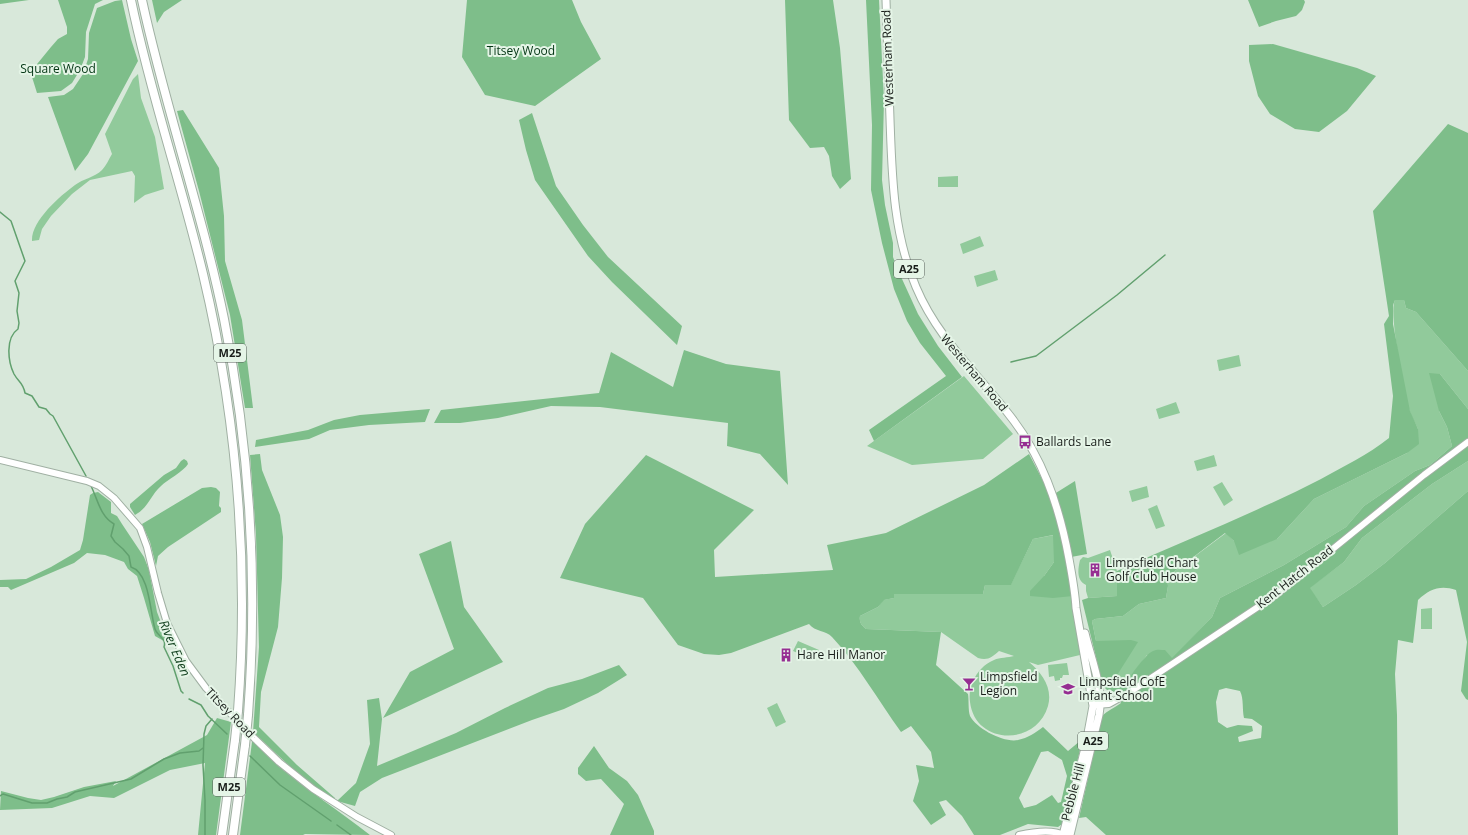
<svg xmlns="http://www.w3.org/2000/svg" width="1468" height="835" font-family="'Open Sans',sans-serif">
<rect width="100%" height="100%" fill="#d8e8da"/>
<path fill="#91ca9b" d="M 138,74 L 141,98 L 155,137 L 164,189 L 145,195 L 134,203 L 135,176 L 132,171 L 90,180 L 72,194 L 51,216 L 42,229 L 39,240 L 32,241 C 31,221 60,196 75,185 C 83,179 95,177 102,170 C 106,166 109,159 112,154 L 105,134 L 133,79 Z
M 958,176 L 958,187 L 938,187 L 938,177 Z
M 980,236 L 984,246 L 963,254 L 960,244 Z
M 995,270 L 998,280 L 977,287 L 974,276 Z
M 1395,300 L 1404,300 L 1406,308 L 1416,312 L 1468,371 L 1468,409 L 1440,374 L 1439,411 L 1447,427 L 1452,446 L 1430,465 L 1415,471 L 1364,506 L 1346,527 L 1284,565 L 1220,598 L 1212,617 L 1172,659 L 1147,655 L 1122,688 L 1118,686 L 1114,680 L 1117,673 L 1096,641 L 1092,621 L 1095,619 L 1123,616 L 1139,604 L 1166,598 L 1168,586 L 1167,577 L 1226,533 L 1234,541 L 1277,539 L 1314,499 L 1407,453 L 1418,429 C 1415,423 1411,416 1409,409 C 1405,391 1388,313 1395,300 Z
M 1239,355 L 1241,366 L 1219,371 L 1217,360 Z
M 964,376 L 1013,434 L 983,459 L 912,465 L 867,446 Z
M 1176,402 L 1180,413 L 1159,419 L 1156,409 Z
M 1214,455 L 1217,466 L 1197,471 L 1194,461 Z
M 1468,461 L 1468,491 L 1385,563 L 1356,585 L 1323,607 L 1309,588 L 1344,562 L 1362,538 L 1432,484 Z
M 1222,482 L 1233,500 L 1224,506 L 1213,487 Z
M 1147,486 L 1149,497 L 1132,502 L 1129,491 Z
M 1157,505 L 1165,526 L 1156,529 L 1148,509 Z
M 1054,535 L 1054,562 L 1044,576 L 1073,596 L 1081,645 L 1080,655 L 1038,665 L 1029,662 C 1042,673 1053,688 1048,706 C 1036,747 975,745 970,702 C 969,695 970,688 973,681 C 977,672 984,664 994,660 C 1000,657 1008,658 1014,656 L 999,651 C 992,657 988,661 978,658 L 941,632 L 866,629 C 861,625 859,622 860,616 L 878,607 L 883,600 L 894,598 L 894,594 L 983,594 L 985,585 L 1011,584 L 1033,539 Z
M 1110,550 L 1117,571 L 1117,596 L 1088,598 L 1086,591 L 1086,585 C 1076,580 1078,569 1080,560 L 1083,557 L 1088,558 Z
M 1432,608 L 1432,629 L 1421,629 L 1421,609 Z
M 798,641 L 819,650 L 814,660 L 793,651 Z
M 1067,663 L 1069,675 L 1063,675 L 1062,678 L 1060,678 L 1060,680 L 1055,681 L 1054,676 L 1049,677 L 1048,665 Z
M 777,703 L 786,722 L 776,727 L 767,708 Z"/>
<path fill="#7ebe8a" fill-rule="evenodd" d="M 0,0 L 29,0 L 0,4 Z
M 58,0 L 103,0 L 95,4 L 86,32 L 85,57 L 80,70 L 72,83 L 61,91 L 37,93 L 32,77 L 33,69 L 51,47 L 58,39 L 67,34 L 67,27 Z
M 122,0 L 131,39 L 138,61 L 88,154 L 75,171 L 48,97 L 64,95 L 73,89 L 83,74 L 88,59 L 89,33 L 97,8 L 115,1 Z
M 152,0 L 182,0 L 164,12 L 157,23 Z
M 467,0 L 572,0 L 581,22 L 601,59 L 535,106 L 485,95 L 462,57 Z
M 785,0 L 833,0 L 840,48 L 851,179 L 840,189 L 832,176 L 829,156 L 824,147 L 810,148 L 789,120 Z
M 866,0 L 879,0 L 884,100 L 882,180 L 885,205 L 893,243 L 893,257 L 897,268 L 918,314 L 938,346 L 962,377 L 874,441 L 869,430 L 946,376 L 920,343 L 907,321 L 894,289 L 882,243 L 871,190 L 872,125 Z
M 1248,0 L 1304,0 L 1305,2 L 1302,10 L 1296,16 L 1276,21 L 1259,27 Z
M 1273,44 L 1357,68 L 1376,76 L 1347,111 L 1319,132 L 1295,129 L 1270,114 L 1258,96 L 1249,61 L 1249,45 Z
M 183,110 L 219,168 L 224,216 L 225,261 L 242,320 L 253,408 L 245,408 L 230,315 L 199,191 L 177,111 Z
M 532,113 L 556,186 L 583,225 L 608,257 L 682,326 L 677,345 L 612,282 L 588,256 L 535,180 L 526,150 L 519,120 Z
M 1448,124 L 1468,133 L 1468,371 L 1416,312 L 1406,308 L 1404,300 L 1395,300 L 1393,305 L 1393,324 L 1410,411 L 1418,429 L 1419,444 L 1407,453 L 1314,499 L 1277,539 L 1239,555 L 1234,541 L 1225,533 L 1167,577 L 1168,586 L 1166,598 L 1139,604 L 1123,616 L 1095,619 L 1092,621 L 1096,641 L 1131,640 L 1138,642 L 1114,680 L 1118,686 L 1122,687 C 1129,679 1144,655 1153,651 C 1157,649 1161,650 1165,650 L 1172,658 L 1212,617 L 1220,598 L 1284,565 L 1346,527 L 1364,506 L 1415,471 L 1430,465 L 1452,446 L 1447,427 L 1439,411 L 1429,373 L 1440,374 L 1468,409 L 1468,461 L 1432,484 L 1362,538 L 1344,562 L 1310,588 L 1323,607 L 1356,585 L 1385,563 L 1468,491 L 1468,700 L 1466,699 L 1461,691 L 1467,642 L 1456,590 C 1440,585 1430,589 1418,600 L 1413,643 L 1398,640 L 1395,674 L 1397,715 L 1398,835 L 1106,835 L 1086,817 L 1079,818 L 1102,716 C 1107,711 1114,708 1121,703 L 1114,692 L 1107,690 L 1103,686 L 1082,600 L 1088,598 L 1117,596 L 1117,571 C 1185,540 1255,513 1321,479 C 1344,466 1368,455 1389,438 L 1393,396 L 1384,324 L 1389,316 L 1373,211 ZM 1226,688 L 1240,691 C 1244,699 1242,709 1244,718 L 1252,719 L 1262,726 L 1261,738 L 1239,742 L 1238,737 L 1253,731 L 1252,726 L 1238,725 L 1227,728 L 1218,722 L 1216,702 L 1219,690 Z
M 684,350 L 726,364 L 780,371 L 788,485 L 760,454 L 727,446 L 728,423 L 600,407 L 551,406 L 498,418 L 460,423 L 434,423 L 441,410 L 599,393 L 611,352 L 673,387 Z
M 430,409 L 425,422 L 369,425 L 330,430 L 309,439 L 255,447 L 256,440 L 308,430 L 334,420 L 360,415 Z
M 260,454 L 262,470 L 280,515 L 283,537 L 282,578 L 278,627 L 261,692 L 259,727 L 297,765 L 335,798 L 335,802 L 295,771 L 253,732 L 259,647 L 256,535 L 250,455 Z
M 1029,454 L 1051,496 L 1075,481 L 1087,554 L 1066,558 L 1073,596 L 1053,598 L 1030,596 L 1030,591 L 1044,576 L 1054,562 L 1053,535 L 1033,539 L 1011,585 L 985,585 L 983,594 L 894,594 L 894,598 L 884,600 L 878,607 L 860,616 C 859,622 861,625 866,629 L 941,632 L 936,665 L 968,694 C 969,700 968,710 970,716 C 977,729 1004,743 1018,740 C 1028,738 1035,733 1043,727 L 1068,751 L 1080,741 L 1082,742 L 1062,824 L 1058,827 L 1028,824 L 1000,835 L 974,835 L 962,816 L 946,800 L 939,802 L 946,815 L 931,825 L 913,801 L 919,781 L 916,765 L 934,768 L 931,752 L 911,726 L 901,732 C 878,700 859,666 832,637 C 826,630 815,632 809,624 L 731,653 L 719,655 L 704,654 L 678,645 L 643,598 L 560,578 L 585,524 L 646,455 L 754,510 L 714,550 L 715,577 L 833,570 L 827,545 L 886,533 L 984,485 ZM 1048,751 L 1062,760 L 1067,776 L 1061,802 L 1058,803 L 1052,795 L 1036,805 L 1024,808 L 1019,798 L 1041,752 Z
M 184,459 L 187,461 L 188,464 C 184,471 167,480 161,486 C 150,496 149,507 135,515 L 130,507 L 130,504 L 164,475 L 176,468 L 181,461 Z
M 211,487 L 216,488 L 220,492 L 219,506 L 221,508 L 221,512 L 168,547 L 158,556 L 156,566 L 150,542 L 142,524 L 202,488 Z
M 98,492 L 111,502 L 111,513 L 117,516 L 122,524 L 144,557 L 149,570 L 157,612 L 169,644 L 155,636 L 144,598 L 137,576 L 128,569 L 124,562 L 105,555 L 87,553 L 74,563 L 11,590 L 8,587 L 0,587 L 0,580 L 26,579 L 51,567 L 80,550 L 83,540 L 90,495 L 93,493 Z
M 451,541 L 464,607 L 503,662 L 383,718 L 410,672 L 454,649 L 419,554 Z
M 619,665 L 627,675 L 598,693 L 564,709 L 532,720 L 382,778 L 360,792 L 355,806 L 337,801 L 356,783 L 370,744 L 367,700 L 379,698 L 382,719 L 377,766 L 456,733 L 505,708 L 548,688 L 582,679 Z
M 217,718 L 231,722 L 216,835 L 198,835 L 205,763 L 170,770 L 114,798 L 90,796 L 52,808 L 0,810 L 1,791 L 28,798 L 41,800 L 54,797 L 84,787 L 116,781 L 113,786 L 207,735 Z
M 252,742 L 254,742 C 261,749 268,757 276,764 C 306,789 339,811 370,835 L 305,834 L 303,835 L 240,835 Z
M 594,746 L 609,768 L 627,781 L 638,795 L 654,831 L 654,835 L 610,835 L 624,804 L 601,779 L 586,781 L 578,774 L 578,768 Z"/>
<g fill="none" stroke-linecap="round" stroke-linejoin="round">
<path stroke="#61a06e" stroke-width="1.5" d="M 0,212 L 11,221 L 25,261 L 15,281 L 19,293 L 17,311 L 19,323 L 18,329 C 5,338 8,362 14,374 C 19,383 23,382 25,393 L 32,396 L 39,407 L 46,409 L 50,414 L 53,416 L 86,476
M 1011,362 L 1036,356 L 1117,295 L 1165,255
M 91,486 C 98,500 100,516 114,524 L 111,536 L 115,542 L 123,549 L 129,556 L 131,567 C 150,573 150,613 155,629 C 157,636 167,638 164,647 L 173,666 L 181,691 L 183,693
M 189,699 L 201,705 L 208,716 L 227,734
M 250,756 L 280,785 L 331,821
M 0,796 L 3,794 L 32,803 L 47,803 L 57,799 L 67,797 L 75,792 L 131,779 L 164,759 L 180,753 L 199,751 L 203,748
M 337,825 L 351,835
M 205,835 L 205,800 L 203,765 L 204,734 L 206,726 L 212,719"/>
<g stroke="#a0b0a3" stroke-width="8">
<path id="secondary" d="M 0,460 L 87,481 L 99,486 L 114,498 L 140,528 L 147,547 L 158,593 L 167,623 L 186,661 L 206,688 L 254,738 L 279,762 L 313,789 L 357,817 L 391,835
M 1096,697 L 1114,701
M 1096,705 L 1109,704 L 1127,694 L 1276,595 L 1424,475 L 1468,442
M 1019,835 C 1032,832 1052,829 1064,835"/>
</g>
<g stroke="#a0b0a3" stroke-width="9">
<path id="primary" d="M 886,0 C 887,40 889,79 890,119 C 892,176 893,233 916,287 C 937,337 974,370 1007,412 C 1042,455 1059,505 1069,559 C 1072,575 1075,591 1076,608 L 1093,706 L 1086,744 L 1063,835
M 1070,835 L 1099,715 C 1104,688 1091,659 1085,633"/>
</g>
<g stroke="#a0b0a3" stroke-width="10">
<path id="motorway" d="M 131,0 C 150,93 181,182 203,274 C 237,417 249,564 238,711
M 142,0 C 165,107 202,211 224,319 C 250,449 258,583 248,715
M 222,835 L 235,740
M 233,835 L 245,745"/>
</g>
<use href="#secondary" stroke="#fff" stroke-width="6"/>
<use href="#primary" stroke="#fff" stroke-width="7"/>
<use href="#motorway" stroke="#fff" stroke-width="8"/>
<g stroke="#a0b0a3" stroke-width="10" stroke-linecap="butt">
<path id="motorway-bridge" d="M 235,740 L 238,711
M 245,745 L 248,715"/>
</g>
<use href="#motorway-bridge" stroke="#fff" stroke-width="8"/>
</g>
<defs>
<g id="bus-bare" transform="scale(1.08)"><path d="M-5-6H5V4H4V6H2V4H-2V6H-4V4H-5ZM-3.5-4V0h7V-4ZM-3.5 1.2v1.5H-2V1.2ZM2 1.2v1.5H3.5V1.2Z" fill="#962e92" stroke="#e5f5e7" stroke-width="2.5" paint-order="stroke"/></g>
<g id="building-bare" transform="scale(1.08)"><path d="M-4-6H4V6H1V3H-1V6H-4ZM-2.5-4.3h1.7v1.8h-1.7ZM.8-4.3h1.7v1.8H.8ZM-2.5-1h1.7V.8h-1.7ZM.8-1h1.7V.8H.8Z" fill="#962e92" stroke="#e5f5e7" stroke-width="2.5" paint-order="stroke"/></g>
<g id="bar-bare" transform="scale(1.08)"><path d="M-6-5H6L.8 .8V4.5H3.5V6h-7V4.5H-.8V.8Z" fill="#962e92" stroke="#e5f5e7" stroke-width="2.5" paint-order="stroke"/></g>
<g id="school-bare" transform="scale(1.08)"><path d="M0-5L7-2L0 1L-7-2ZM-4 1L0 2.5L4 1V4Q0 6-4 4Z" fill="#962e92" stroke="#e5f5e7" stroke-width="2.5" paint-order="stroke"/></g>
</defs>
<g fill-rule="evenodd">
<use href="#bus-bare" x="1025" y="442"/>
<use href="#building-bare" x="1095" y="570"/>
<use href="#building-bare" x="786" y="655"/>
<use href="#bar-bare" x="969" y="684"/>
<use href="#school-bare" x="1068" y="689"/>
</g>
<g text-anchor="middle" stroke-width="4" stroke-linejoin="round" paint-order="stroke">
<g fill="#e5f5e7" stroke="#565e58" stroke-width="1">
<rect x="894" y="260" width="30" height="18" rx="3"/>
<rect x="214" y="344" width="32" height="18" rx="3"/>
<rect x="1078" y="732" width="30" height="18" rx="3"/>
<rect x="213" y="778" width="32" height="18" rx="3"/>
</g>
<g font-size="11" font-weight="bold" fill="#191e1a">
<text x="909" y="273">A25</text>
<text x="230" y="357">M25</text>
<text x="1093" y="745">A25</text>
<text x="229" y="791">M25</text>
</g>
<g font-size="12" fill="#043615" stroke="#e5f5e7">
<text x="521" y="55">Titsey Wood</text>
<text x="58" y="73">Square Wood</text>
</g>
<g font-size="12" fill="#191e1a" stroke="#e5f5e7">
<text transform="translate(888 58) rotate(-92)" y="4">Westerham Road</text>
<text transform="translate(974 373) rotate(50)" y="4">Westerham Road</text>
<text transform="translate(1295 577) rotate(-38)" y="4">Kent Hatch Road</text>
<text transform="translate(230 713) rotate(46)" y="4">Titsey Road</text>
<text transform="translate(1073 792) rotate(-75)" y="4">Pebble Hill</text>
</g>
<g font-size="12" fill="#191e1a" stroke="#e5f5e7" text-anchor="start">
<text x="1036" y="446">Ballards Lane</text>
<text x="1106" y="567">Limpsfield Chart<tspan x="1106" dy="14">Golf Club House</tspan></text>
<text x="797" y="659">Hare Hill Manor</text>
<text x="980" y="681">Limpsfield<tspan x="980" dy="14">Legion</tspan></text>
<text x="1079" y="686">Limpsfield CofE<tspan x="1079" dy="14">Infant School</tspan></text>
</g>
<g font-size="13" font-style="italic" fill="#144321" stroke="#e5f5e7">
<text transform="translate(175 648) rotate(67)" y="5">River Eden</text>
</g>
</g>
</svg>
